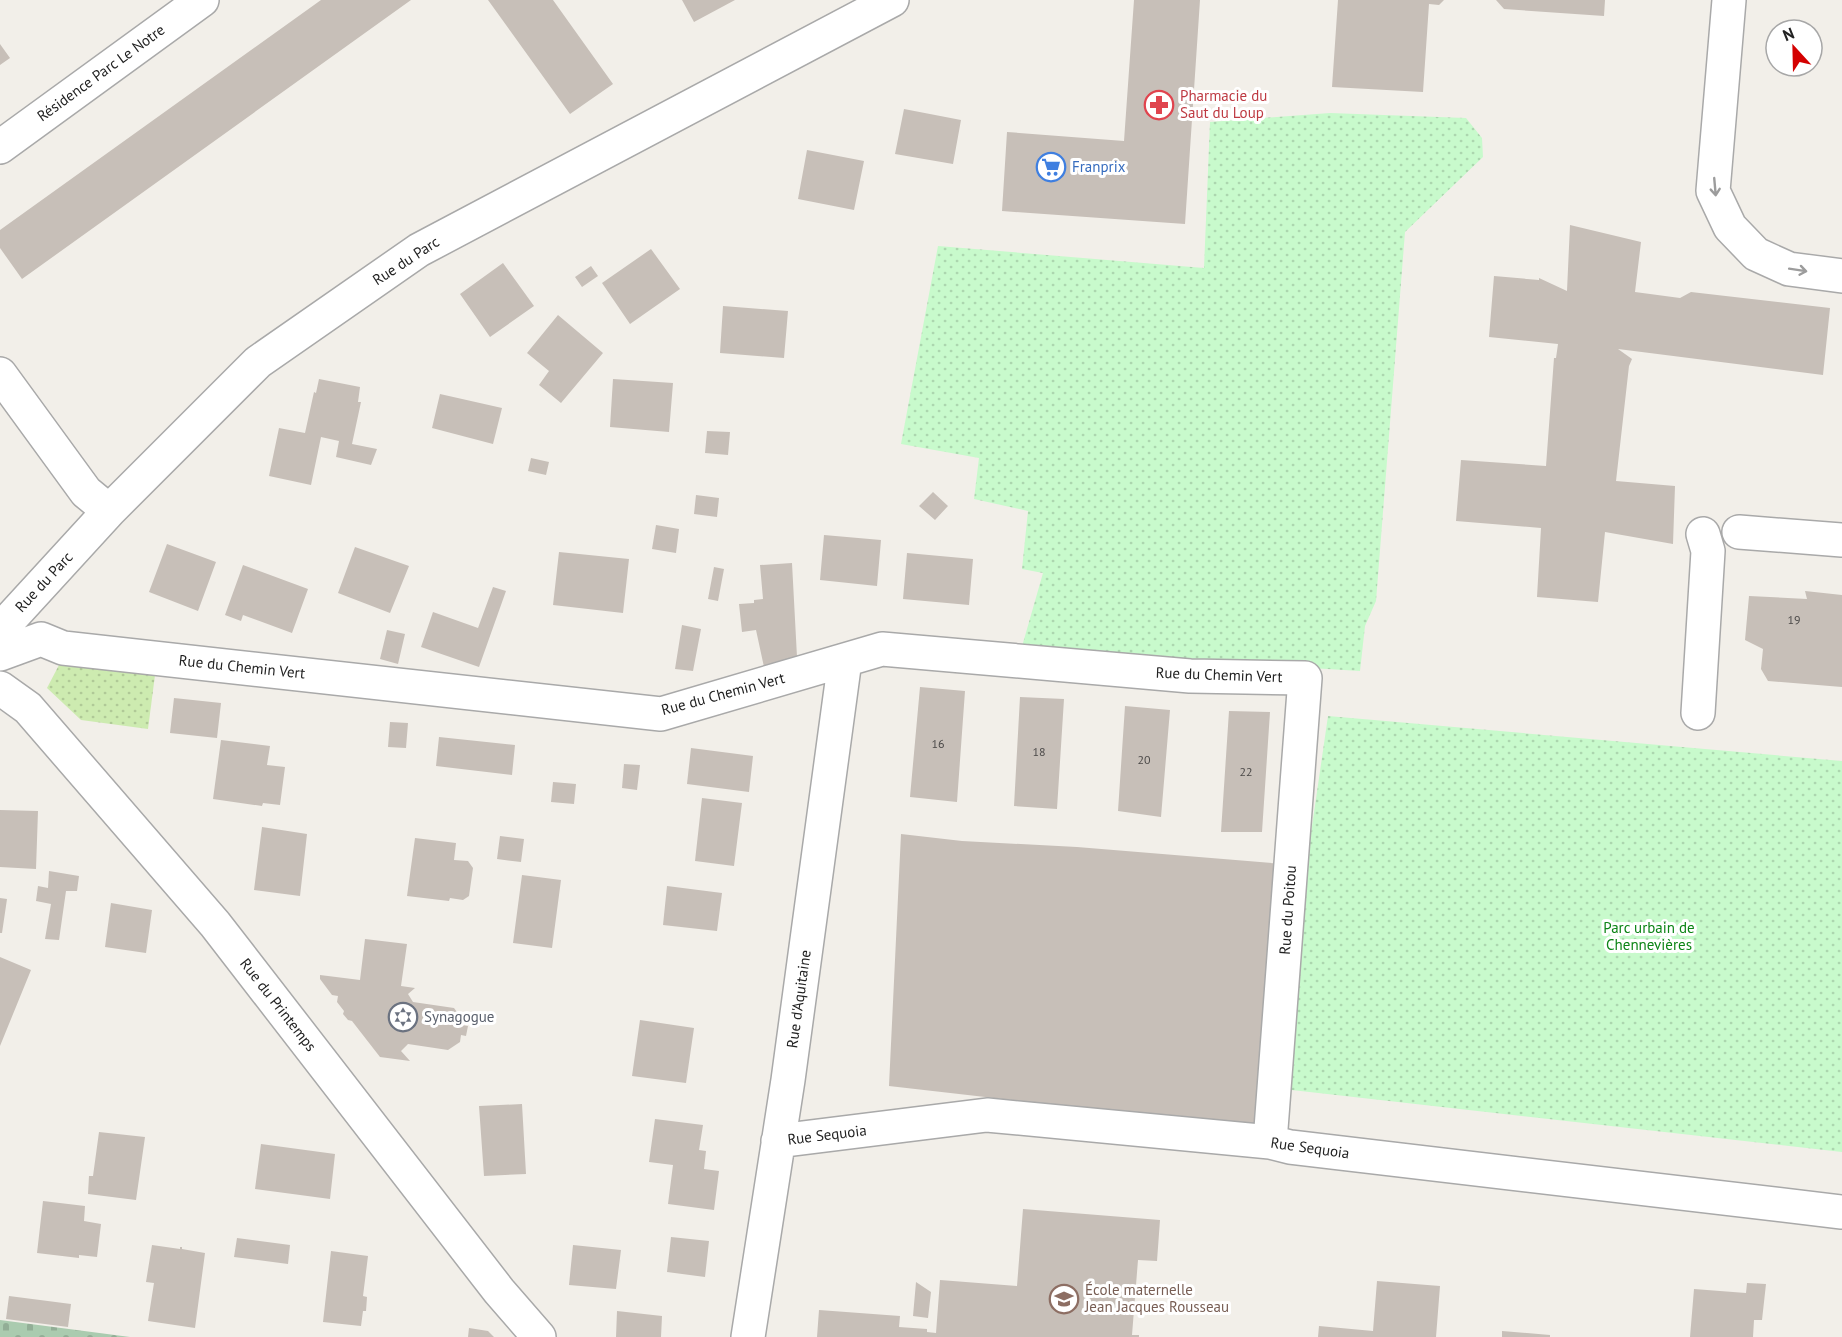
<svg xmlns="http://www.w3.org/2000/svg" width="1842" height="1337" font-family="'PT Sans',sans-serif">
<defs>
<pattern id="grass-dots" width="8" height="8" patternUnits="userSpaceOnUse" patternTransform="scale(1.5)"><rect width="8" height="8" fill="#cdebb0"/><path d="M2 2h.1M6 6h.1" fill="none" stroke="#b0c997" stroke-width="1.8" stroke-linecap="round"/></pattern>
<pattern id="cemetery-stones" width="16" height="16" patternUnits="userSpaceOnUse" patternTransform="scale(1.5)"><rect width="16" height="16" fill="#aacbaf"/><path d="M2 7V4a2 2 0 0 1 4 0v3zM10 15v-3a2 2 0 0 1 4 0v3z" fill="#92ae96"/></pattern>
<pattern id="park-dots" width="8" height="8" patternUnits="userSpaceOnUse" patternTransform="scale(1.5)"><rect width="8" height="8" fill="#c8facc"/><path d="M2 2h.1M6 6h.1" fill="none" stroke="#acd6af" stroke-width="1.8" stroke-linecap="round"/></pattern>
</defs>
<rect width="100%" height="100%" fill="#f2efe9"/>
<path fill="url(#grass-dots)" d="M 59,665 L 155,675 L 148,729 L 81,720 L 47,688 Z"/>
<path fill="url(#cemetery-stones)" d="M 0,1320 L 130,1337 L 0,1337 Z"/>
<path fill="url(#park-dots)" d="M 1330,113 L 1466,118 L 1482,138 L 1483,157 L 1405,232 L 1376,601 L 1365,626 L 1360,671 L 1021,650 L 1043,573 L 1022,569 L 1028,511 L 974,499 L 979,458 L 901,444 L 938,246 L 1204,268 L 1210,122 Z
M 1328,716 L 1842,761 L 1842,1152 L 1274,1088 Z"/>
<path fill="#c7bfb8" d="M 321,0 L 411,0 L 22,279 L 0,248 L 0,230 Z
M 488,0 L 553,0 L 613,84 L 570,114 Z
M 682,0 L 735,0 L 694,22 Z
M 1134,0 L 1200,0 L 1185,224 L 1002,211 L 1007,132 L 1124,141 Z
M 1338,0 L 1444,0 L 1439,5 L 1429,4 L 1423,92 L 1332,87 Z
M 1496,0 L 1605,0 L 1604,16 L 1504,9 Z
M 0,44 L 10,58 L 0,65 Z
M 904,109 L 961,120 L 953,164 L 895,154 Z
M 807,150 L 864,161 L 854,210 L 798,199 Z
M 1570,225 L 1641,242 L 1635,292 L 1680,298 L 1691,292 L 1830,308 L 1823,375 L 1618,349 L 1632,359 L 1629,366 L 1616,481 L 1675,486 L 1673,544 L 1605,532 L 1598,602 L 1537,597 L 1541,528 L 1456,521 L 1461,460 L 1546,466 L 1554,358 L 1556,358 L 1558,344 L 1489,337 L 1494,276 L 1539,280 L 1539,278 L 1567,291 Z
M 651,249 L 680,289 L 630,324 L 602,283 Z
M 503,263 L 534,306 L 490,337 L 460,294 Z
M 591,266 L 598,276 L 582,287 L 575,277 Z
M 723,306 L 788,311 L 784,358 L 720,353 Z
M 558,315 L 603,353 L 561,403 L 539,385 L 549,371 L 527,353 Z
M 319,379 L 360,387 L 358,402 L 361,402 L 352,444 L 377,449 L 371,465 L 336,457 L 339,441 L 321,437 L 311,485 L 269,476 L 279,428 L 305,433 L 314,392 L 316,393 Z
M 613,379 L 673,383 L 669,432 L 610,427 Z
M 440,394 L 502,408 L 493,444 L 432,428 Z
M 707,431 L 730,432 L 728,455 L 705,453 Z
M 531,458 L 549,462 L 546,475 L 528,471 Z
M 933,492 L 948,506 L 935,520 L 919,506 Z
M 696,495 L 719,498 L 717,517 L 694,514 Z
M 656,525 L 679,529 L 676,553 L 652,549 Z
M 824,535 L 881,540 L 877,586 L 820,580 Z
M 167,544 L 216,562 L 198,611 L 149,592 Z
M 355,547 L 409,566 L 390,613 L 338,593 Z
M 559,552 L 629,559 L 623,613 L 553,605 Z
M 907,553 L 973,559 L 969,605 L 903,599 Z
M 792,563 L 797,657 L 764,667 L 756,630 L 742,632 L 739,604 L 754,603 L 754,600 L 763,599 L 760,565 Z
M 243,565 L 308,589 L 292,633 L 243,615 L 241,621 L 225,615 Z
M 714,567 L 724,569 L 718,601 L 708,599 Z
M 493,587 L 506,591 L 479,667 L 421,647 L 433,612 L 478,628 Z
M 1805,591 L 1842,595 L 1842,687 L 1768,681 L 1761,669 L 1763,649 L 1745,640 L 1749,596 L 1807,599 Z
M 682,625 L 701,629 L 693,671 L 675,669 Z
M 387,630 L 405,634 L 398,664 L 380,659 Z
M 920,687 L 965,691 L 957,802 L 910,797 Z
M 1020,697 L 1064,699 L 1057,809 L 1014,806 Z
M 174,698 L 221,703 L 217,738 L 170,733 Z
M 1125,706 L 1170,710 L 1161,817 L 1118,811 Z
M 1229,711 L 1270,712 L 1262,832 L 1221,832 Z
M 390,722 L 408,723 L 406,748 L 388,747 Z
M 439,737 L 515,745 L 512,775 L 436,766 Z
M 221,740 L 270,746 L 267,765 L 285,767 L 280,805 L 263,803 L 262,806 L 213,799 Z
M 691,748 L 753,756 L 749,792 L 687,784 Z
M 624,764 L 640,765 L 637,790 L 622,788 Z
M 553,782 L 576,784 L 574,804 L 551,802 Z
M 702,798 L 742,803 L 734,866 L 695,861 Z
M 0,810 L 38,811 L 36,869 L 0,867 Z
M 262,827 L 307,834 L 300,896 L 254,890 Z
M 901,834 L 962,841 L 1077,847 L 1283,864 L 1257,1128 L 889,1086 Z
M 500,836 L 524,839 L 521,862 L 497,859 Z
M 415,838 L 456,843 L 454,860 L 468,861 L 473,868 L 469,896 L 463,900 L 450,898 L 449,901 L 407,896 Z
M 49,871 L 79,876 L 77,891 L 66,891 L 59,940 L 45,939 L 51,904 L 36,901 L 38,886 L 48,888 Z
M 522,875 L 561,880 L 552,948 L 513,943 Z
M 667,886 L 722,893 L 717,931 L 663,925 Z
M 0,898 L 7,899 L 2,933 L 0,933 Z
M 111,903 L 152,910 L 146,953 L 105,947 Z
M 365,939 L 407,944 L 401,986 L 415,988 L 408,994 L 413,1002 L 454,1008 L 462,1019 L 462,1025 L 468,1026 L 466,1036 L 461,1035 L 460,1042 L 448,1050 L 408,1044 L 401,1051 L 410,1061 L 380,1057 L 352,1021 L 348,1020 L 343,1014 L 344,1011 L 337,1002 L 338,996 L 332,995 L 320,979 L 320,975 L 360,980 Z
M 0,957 L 31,970 L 0,1046 Z
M 640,1020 L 694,1028 L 686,1083 L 632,1076 Z
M 522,1104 L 526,1174 L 484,1176 L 479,1106 Z
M 655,1119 L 703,1125 L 699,1150 L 706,1151 L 704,1169 L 719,1171 L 714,1210 L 668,1204 L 673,1165 L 649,1162 Z
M 99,1132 L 145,1137 L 136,1200 L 88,1194 L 89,1176 L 93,1176 Z
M 261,1144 L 335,1154 L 330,1199 L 255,1189 Z
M 43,1201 L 85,1206 L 84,1221 L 101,1224 L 97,1257 L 79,1255 L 79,1258 L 37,1253 Z
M 1023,1209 L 1160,1220 L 1157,1261 L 1138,1260 L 1132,1335 L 1139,1335 L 1139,1337 L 817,1337 L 819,1310 L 900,1316 L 899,1327 L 927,1329 L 927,1332 L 936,1333 L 940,1280 L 1017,1286 Z
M 671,1237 L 709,1241 L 705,1277 L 667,1272 Z
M 237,1238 L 290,1245 L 288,1264 L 234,1257 Z
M 152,1245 L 180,1249 L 180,1247 L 182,1247 L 182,1249 L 205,1253 L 195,1328 L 148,1321 L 154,1283 L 146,1282 Z
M 573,1245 L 621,1250 L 616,1289 L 569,1285 Z
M 331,1251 L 368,1256 L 363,1296 L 367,1297 L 366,1311 L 363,1311 L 361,1326 L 323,1322 Z
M 1377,1281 L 1440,1286 L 1436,1337 L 1318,1337 L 1319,1326 L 1373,1331 Z
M 916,1282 L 931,1292 L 928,1318 L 913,1316 Z
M 1747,1283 L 1766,1284 L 1762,1320 L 1754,1320 L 1753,1337 L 1690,1337 L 1694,1289 L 1746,1293 Z
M 9,1296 L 71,1304 L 68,1327 L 6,1319 Z
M 617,1311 L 662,1316 L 661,1337 L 616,1337 Z
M 469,1328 L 488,1331 L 494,1337 L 468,1337 Z
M 1502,1331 L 1550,1335 L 1550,1337 L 1502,1337 Z"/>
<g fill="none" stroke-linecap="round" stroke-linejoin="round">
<g stroke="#a9a9a9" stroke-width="36">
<path id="minor" d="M 1729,0 L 1713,191 L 1730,227 L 1756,254 L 1789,269 L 1842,276
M 0,147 L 202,0
M 0,374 L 86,492 L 109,511
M 1739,532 L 1842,540
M 0,630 L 109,511 L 258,362 L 419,250 L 892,0
M 0,654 L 41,639 L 63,648 L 661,714 L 882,649 L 1190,676 L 1305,678 L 1270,1142
M 0,688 L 28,708 L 215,924 L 499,1291 L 539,1337
M 1698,713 L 1708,551 L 1703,534
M 778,1141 L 987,1115 L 1270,1142 L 1290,1147 L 1842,1212
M 748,1337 L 788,1080 L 845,660"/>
</g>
<use href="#minor" stroke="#fff" stroke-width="33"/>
</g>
<defs><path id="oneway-shaft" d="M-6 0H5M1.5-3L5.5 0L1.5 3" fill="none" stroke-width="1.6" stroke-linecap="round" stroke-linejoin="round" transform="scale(1.5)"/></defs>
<g stroke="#9c9c9c">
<use href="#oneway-shaft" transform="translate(1715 187) rotate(85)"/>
<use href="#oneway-shaft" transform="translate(1798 270) rotate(9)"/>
</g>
<defs>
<g id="pharmacy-ring" transform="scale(1.5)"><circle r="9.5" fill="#fff" stroke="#e0444e" stroke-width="1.5"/><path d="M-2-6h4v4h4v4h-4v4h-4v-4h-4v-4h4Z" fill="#e0444e"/></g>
<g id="supermarket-ring" transform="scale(1.5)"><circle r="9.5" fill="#fff" stroke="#3f7fe0" stroke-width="1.5"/><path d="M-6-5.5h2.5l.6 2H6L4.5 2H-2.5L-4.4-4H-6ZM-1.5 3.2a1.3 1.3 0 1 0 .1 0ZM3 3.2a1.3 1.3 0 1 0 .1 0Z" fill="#3f7fe0"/></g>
<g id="synagogue-ring" transform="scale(1.5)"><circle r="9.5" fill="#fff" stroke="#6b7280" stroke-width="1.5"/><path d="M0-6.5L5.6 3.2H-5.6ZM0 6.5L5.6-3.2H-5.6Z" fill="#6b7280"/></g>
<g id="school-ring" transform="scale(1.5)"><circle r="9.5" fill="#fff" stroke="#8d6e63" stroke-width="1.5"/><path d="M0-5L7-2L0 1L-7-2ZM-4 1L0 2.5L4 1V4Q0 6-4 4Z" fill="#8d6e63"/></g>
</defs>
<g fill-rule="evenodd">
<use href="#pharmacy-ring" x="1159" y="105"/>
<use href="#supermarket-ring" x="1051" y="167"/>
<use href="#synagogue-ring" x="403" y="1017"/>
<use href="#school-ring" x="1064" y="1299"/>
</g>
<g text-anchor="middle" stroke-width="6" stroke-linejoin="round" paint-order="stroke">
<g font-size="12" fill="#4b4948">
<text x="1794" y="624">19</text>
<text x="938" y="748">16</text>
<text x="1039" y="756">18</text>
<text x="1144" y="764">20</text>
<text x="1246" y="776">22</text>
</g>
<g font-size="15" fill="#222" stroke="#fff">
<text transform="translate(101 73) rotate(-36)" y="5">Résidence Parc Le Notre</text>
<text transform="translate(406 261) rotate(-33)" y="5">Rue du Parc</text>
<text transform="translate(44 582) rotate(-47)" y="5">Rue du Parc</text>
<text transform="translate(242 667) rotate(6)" y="5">Rue du Chemin Vert</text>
<text transform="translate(1219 675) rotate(2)" y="5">Rue du Chemin Vert</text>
<text transform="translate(723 694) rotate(-15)" y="5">Rue du Chemin Vert</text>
<text transform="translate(1288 910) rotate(-86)" y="5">Rue du Poitou</text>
<text transform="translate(799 999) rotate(-82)" y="5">Rue d'Aquitaine</text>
<text transform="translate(278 1005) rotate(52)" y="5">Rue du Printemps</text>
<text transform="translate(827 1135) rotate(-7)" y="5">Rue Sequoia</text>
<text transform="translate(1310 1148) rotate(8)" y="5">Rue Sequoia</text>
</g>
<g font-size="15" fill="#be3a42" stroke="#fff" text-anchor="start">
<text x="1180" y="101">Pharmacie du<tspan x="1180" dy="17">Saut du Loup</tspan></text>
</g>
<g font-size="15" fill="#366cbe" stroke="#fff" text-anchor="start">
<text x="1072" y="172">Franprix</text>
</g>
<g font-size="15" fill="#0c8416" stroke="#fff">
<text x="1649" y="933">Parc urbain de<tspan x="1649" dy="17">Chennevières</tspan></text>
</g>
<g font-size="15" fill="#5b616d" stroke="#fff" text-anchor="start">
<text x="424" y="1022">Synagogue</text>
</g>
<g font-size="15" fill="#785e54" stroke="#fff" text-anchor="start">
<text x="1085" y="1295">École maternelle<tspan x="1085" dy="17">Jean Jacques Rousseau</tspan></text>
</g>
</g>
<g transform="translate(1794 48) rotate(338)"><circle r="28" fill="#ffffff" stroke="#a7a7a7" stroke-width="1.5"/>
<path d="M0-4.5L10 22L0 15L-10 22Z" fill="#d40000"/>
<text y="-9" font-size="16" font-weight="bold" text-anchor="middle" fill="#222222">N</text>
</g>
</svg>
